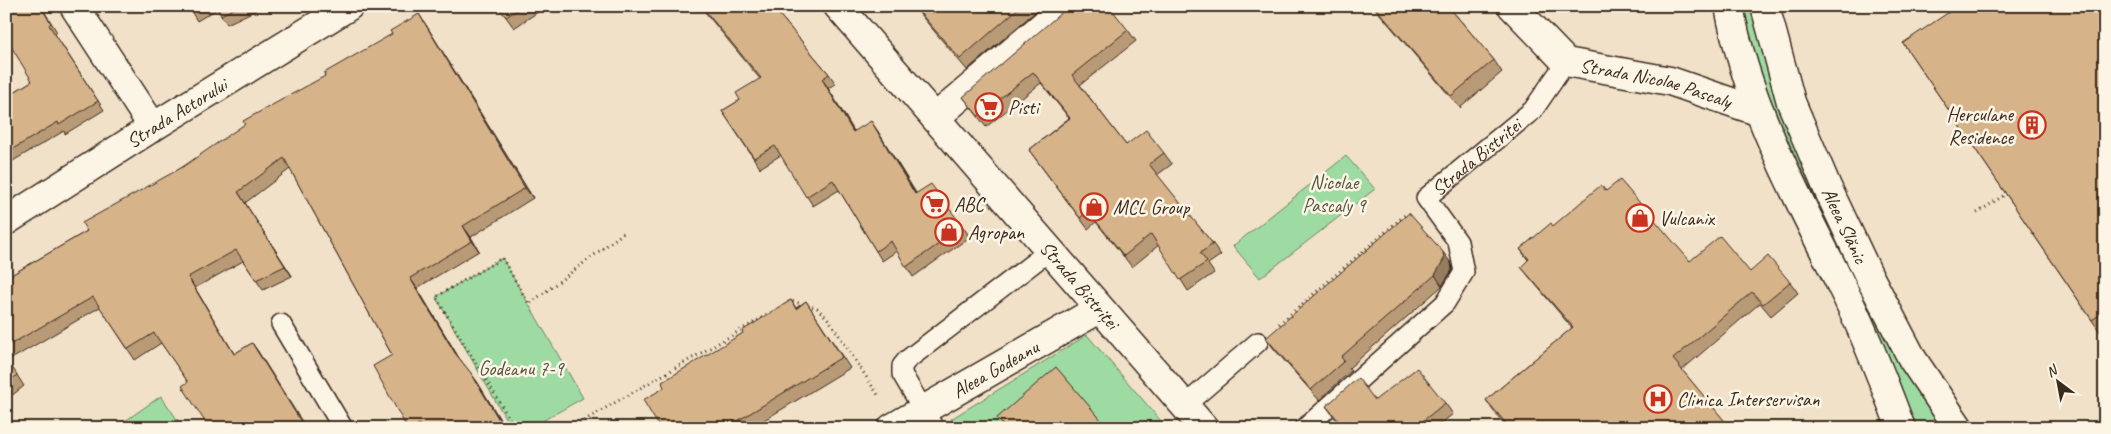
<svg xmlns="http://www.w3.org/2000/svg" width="2111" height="434" font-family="Caveat,sans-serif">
<rect width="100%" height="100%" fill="#f1e1c9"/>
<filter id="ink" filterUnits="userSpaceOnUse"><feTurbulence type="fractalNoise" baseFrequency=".02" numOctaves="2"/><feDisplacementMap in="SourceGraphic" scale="10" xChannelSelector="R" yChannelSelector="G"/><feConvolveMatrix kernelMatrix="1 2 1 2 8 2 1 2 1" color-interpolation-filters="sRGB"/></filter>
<g filter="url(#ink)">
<path fill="#9edba3" stroke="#6c8260" d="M 1742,6 L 1759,6 L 1944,428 L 1918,428 L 1810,210 L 1766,99 Z
M 1346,156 L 1375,189 L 1260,278 L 1233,246 Z
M 502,258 L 583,398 L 530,428 L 511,428 L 436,297 Z
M 1087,335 L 1167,428 L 957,428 L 951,419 Z
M 161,396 L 183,428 L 115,428 Z"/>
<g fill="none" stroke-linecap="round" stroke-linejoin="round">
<g stroke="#3b2a1e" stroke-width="22">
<g id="service">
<path d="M 281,324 L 343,428"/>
<path d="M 1184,406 L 1258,342"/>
<path d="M 934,428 L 902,374 L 902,366 L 907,360 L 1049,251"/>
<path id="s1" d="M 1305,428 L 1445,303 L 1464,272 L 1458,242 L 1426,198 L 1533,110 L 1566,62"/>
</g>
</g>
<g stroke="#3b2a1e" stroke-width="31">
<g id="minor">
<path d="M 74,6 L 153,127"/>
<path id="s2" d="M 838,6 L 1204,428"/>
<path id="s3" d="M 1512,6 L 1566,62 L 1670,81 L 1760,112"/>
<path d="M 935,118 L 1066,6"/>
<path id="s4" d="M 6,221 L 153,127 L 349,6"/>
<path id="s5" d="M 892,428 L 1099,309"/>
</g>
</g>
<g stroke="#3b2a1e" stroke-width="31">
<g id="secondary">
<path d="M 1729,6 C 1747,106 1798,197 1842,287 C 1865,333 1883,380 1901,428"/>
<path id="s6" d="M 1765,6 L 1791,102 L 1827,187 L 1869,276 L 1913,360 L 1959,428"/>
</g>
</g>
<path stroke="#3b2a1e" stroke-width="3" stroke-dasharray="1 4" stroke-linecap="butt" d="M 1977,213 L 2006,194
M 788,302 L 791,301 L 817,308 L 829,320 L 878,395
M 1279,324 L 1405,215
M 515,428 L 436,297 L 502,258 L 529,304 L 626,231
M 571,428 L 781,307"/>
<use href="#service" stroke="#fcf5e5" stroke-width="19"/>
<use href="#minor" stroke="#fcf5e5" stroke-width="28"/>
<use href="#secondary" stroke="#fcf5e5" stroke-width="28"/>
</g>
<path fill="#b89a76" stroke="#3b2a1e" d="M 41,6 L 57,32 L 55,34 L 104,110 L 65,134 L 64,131 L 6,165 L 6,97 L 32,81 Z
M 188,6 L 261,6 L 254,11 L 227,24 L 217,9 L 197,21 Z
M 498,6 L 547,6 L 514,28 Z
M 700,6 L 772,6 L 829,74 L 836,84 L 828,88 L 854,131 L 877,130 L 916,193 L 963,227 L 970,237 L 913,277 L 897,251 L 882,261 L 876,251 L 839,190 L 813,206 L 781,155 L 760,168 L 722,111 L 740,100 L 760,79 Z
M 913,6 L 1042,6 L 967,70 Z
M 1179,6 L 1189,6 L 1183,11 Z
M 1373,6 L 1448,6 L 1494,60 L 1502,72 L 1460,108 Z
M 2105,6 L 2105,329 L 2100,332 L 1903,43 Z
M 426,25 L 533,198 L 471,237 L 479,251 L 417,288 L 459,358 L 478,383 L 505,428 L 407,428 L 392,355 L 290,169 L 245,203 L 292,276 L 263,290 L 243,261 L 195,288 L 234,354 L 252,343 L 259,353 L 188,382 L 161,343 L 135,360 L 100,307 L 8,361 L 24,386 L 6,400 L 6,278 L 87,231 L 181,168 Z
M 1128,30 L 1136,41 L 1080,85 L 1126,145 L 1164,153 L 1172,164 L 1157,175 L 1213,244 L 1221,255 L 1208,264 L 1214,273 L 1188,291 L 1159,245 L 1132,267 L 1096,222 L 1088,229 L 1037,161 L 1029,150 L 1069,118 L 1041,83 L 986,127 L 963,97 Z
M 1606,191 L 1690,261 L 1750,272 L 1790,282 L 1798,293 L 1771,316 L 1760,303 L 1682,370 L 1730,428 L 1508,428 L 1494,412 L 1486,400 L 1572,328 L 1530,278 L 1521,267 L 1528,260 L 1520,249 L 1553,226 Z
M 1451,263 L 1452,270 L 1442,286 L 1349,368 L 1351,371 L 1319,400 L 1274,349 L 1266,338 Z
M 791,300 L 796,308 L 806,301 L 850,368 L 751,428 L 660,428 L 664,388 Z
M 1375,400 L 1445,403 L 1453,414 L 1435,428 L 1343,428 L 1334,417 L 1326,406 Z"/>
<path fill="#967d60" stroke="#3b2a1e" d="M 419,14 L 426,25 L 533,198 L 525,188 Z
M 822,79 L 828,88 L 860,141 L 853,132 Z
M 871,121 L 877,130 L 922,203 L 915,194 Z
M 238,192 L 245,203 L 292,276 L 285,266 Z
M 463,226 L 471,237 L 479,251 L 472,241 Z
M 1443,252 L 1451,263 L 1452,270 L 1442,286 L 1435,275 Z
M 188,277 L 195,288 L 241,365 L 234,354 Z
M 410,278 L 417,288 L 462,363 L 455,353 Z
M 252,343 L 259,353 L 306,428 L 305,428 Z
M 471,373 L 478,383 L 505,428 L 504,428 Z"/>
<path fill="#d6b389" stroke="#3b2a1e" d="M 6,6 L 40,6 L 51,23 L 49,25 L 98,101 L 59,125 L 58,122 L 6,153 L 6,97 L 32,81 L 6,38 Z
M 188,6 L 201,6 L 191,12 Z
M 216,6 L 239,6 L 221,15 Z
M 498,6 L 523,6 L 506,17 Z
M 701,6 L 772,6 L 829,74 L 822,79 L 853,132 L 871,121 L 915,194 L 931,184 L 963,227 L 906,267 L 891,241 L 876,251 L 833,180 L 806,197 L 775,146 L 754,158 L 722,111 L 740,100 L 736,93 L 761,78 Z
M 914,6 L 1021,6 L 960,59 Z
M 1069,6 L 1109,6 L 1128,30 L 1072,75 L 1126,145 L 1146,130 L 1164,153 L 1149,164 L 1213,244 L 1200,253 L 1207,262 L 1180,280 L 1151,234 L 1124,256 L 1088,211 L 1080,218 L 1029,150 L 1070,118 L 1033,72 L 978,116 L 963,97 Z
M 1374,6 L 1448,6 L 1494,60 L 1451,96 Z
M 1958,6 L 2105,6 L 2105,311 L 2092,320 L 1903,43 Z
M 419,14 L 525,188 L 463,226 L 472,241 L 410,278 L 455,353 L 471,373 L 504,428 L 421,428 L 419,424 L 412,428 L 407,428 L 373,366 L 392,355 L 284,158 L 238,192 L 285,266 L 256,280 L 236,250 L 188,277 L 234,354 L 252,343 L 305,428 L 209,428 L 182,386 L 188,382 L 154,333 L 128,349 L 93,297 L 6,347 L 6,278 L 87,231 L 82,223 L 181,168 L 245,124 L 243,121 L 325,76 L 324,73 L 392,34 L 390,31 Z
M 1620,180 L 1690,261 L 1720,236 L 1750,272 L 1768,256 L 1790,282 L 1763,304 L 1752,292 L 1673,359 L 1728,425 L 1725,428 L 1510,428 L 1486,400 L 1573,327 L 1521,267 L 1529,259 L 1520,249 L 1551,223 L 1553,226 L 1601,185 L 1606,191 Z
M 1409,213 L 1443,252 L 1444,259 L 1435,275 L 1341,357 L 1344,361 L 1311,390 L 1266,338 Z
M 791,300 L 796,309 L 806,301 L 842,357 L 726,428 L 660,428 L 643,400 L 664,388 L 662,382 L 743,333 L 742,331 Z
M 6,358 L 17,375 L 6,384 Z
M 1056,367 L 1108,428 L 1005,428 L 997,418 Z
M 1417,368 L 1445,403 L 1414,428 L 1344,428 L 1344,427 L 1326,406 L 1358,378 L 1375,400 Z"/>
</g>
<defs>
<g id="supermarket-ring" transform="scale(1.4375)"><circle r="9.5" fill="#fcf5e5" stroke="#c8321e" stroke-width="1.5"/><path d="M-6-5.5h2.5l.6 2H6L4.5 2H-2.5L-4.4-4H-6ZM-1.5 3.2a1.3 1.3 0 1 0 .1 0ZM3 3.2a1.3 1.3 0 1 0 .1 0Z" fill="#c8321e"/></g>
<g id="building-ring" transform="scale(1.4375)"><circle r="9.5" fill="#fcf5e5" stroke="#c8321e" stroke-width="1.5"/><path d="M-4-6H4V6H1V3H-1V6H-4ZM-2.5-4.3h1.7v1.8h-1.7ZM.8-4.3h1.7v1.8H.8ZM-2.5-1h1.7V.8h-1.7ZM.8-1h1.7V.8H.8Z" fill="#c8321e"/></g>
<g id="shop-ring" transform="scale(1.4375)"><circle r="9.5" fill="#fcf5e5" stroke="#c8321e" stroke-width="1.5"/><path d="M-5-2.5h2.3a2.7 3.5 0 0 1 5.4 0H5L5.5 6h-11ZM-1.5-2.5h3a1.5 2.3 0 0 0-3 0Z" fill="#c8321e"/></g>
<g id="hospital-ring" transform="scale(1.4375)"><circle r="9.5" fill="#fcf5e5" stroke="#c8321e" stroke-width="1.5"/><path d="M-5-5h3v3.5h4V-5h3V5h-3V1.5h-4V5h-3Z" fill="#c8321e"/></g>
</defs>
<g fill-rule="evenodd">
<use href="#supermarket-ring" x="989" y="107"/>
<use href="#building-ring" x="2032" y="125"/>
<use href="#supermarket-ring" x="935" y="204"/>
<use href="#shop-ring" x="1094" y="207"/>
<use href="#shop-ring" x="1640" y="218"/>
<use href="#shop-ring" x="949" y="232"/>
<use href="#hospital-ring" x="1658" y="399"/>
</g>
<g text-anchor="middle" stroke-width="5" stroke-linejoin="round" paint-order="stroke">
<g font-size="20" fill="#3b2a1e" stroke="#fcf5e5">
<text dy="7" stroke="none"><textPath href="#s3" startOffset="170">Strada Nicolae Pascaly</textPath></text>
<text dy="7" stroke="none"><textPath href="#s4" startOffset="202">Strada Actorului</textPath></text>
<text dy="7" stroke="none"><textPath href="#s1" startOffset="374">Strada Bistriței</textPath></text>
<text dy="7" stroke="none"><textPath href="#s6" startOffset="234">Aleea Slănic</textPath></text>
<text dy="7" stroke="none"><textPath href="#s2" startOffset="369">Strada Bistriței</textPath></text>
<text dy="7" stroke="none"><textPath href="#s5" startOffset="119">Aleea Godeanu</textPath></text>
</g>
<g font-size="20" fill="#3b2a1e" stroke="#fcf5e5" text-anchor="start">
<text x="1008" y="114">Pisti</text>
<text x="2013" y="121" text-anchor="end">Herculane<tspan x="2013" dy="23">Residence</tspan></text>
<text x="954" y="211">ABC</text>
<text x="1113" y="214">MCL Group</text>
<text x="1659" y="225">Vulcanix</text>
<text x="968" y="239">Agropan</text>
<text x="1677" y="406">Clinica Interservisan</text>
</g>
<g font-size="20" fill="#54563f" stroke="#fcf5e5">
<text x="1334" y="189">Nicolae<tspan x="1334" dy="23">Pascaly 9</tspan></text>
<text x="521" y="375">Godeanu 7-9</text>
</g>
</g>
<rect width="2111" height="434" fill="none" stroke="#fcf5e5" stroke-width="25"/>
<rect x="12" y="12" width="2086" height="409" fill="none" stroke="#3b2a1e" stroke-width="2" filter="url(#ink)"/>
<g transform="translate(2058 382) rotate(328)" stroke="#fcf5e5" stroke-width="4" paint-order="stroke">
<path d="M0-4L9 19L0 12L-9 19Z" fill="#3b2a1e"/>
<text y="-8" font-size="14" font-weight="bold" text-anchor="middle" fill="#3b2a1e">N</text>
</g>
</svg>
